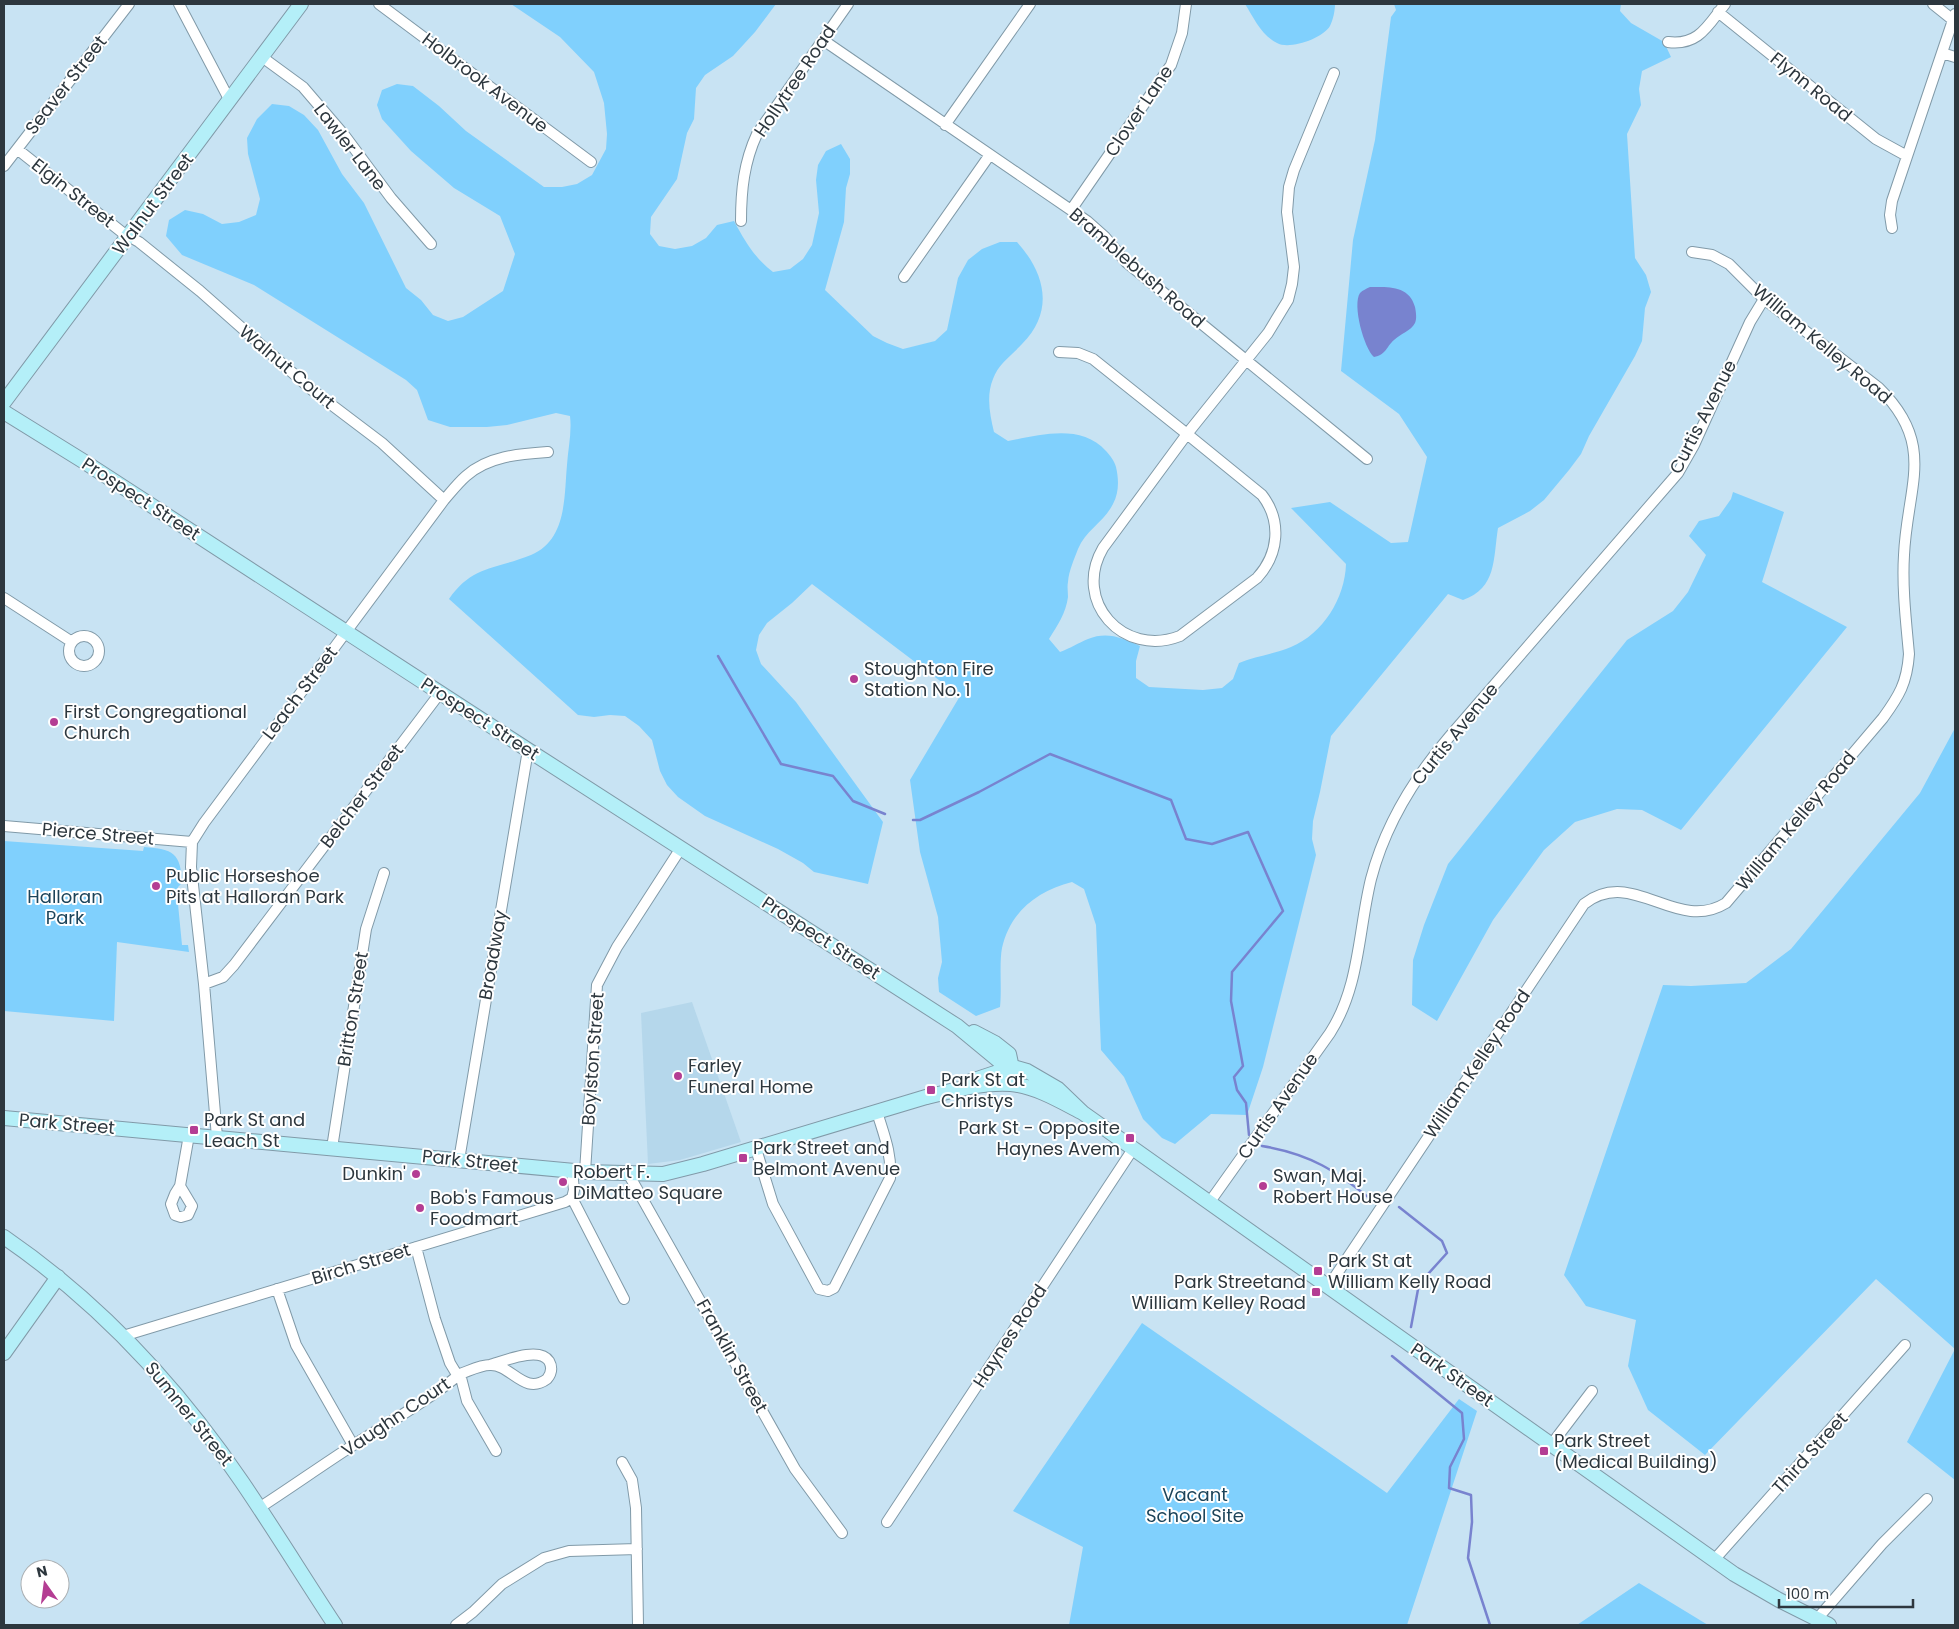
<svg xmlns="http://www.w3.org/2000/svg" width="1959" height="1629" font-family="Poppins,sans-serif">
<rect width="100%" height="100%" fill="#c8e3f3"/>
<path fill="#b5d7eb" d="M 692,1002 L 741,1142 L 680,1160 L 648,1164 L 641,1013 Z"/>
<path fill="#80d0fd" d="M 511,4 L 776,4 L 755,32 L 733,56 L 705,75 L 696,88 L 694,119 L 687,133 L 677,179 L 651,217 L 650,234 L 659,246 L 675,249 L 692,246 L 706,238 L 717,225 L 734,221 C 746,243 754,257 773,272 L 790,269 L 803,259 L 812,245 L 819,213 L 816,180 L 818,165 L 826,151 L 841,144 L 850,159 L 850,174 L 846,188 L 844,222 L 825,290 L 873,336 L 887,343 L 903,349 L 935,341 L 947,330 L 958,278 L 968,260 L 982,249 L 1000,242 L 1017,242 C 1045,273 1055,311 1022,344 C 1012,355 998,364 993,379 C 986,396 990,415 994,432 L 1008,441 C 1040,435 1081,423 1106,451 C 1111,457 1114,460 1116,467 C 1119,480 1119,493 1113,504 C 1104,522 1086,530 1078,549 C 1074,560 1069,570 1068,582 C 1067,587 1068,592 1068,597 C 1066,613 1057,626 1049,639 L 1060,652 C 1071,648 1078,643 1088,639 C 1107,631 1123,638 1140,646 L 1136,661 L 1136,678 L 1149,687 L 1203,690 L 1222,688 L 1233,679 L 1239,663 C 1256,656 1275,654 1291,647 C 1323,634 1345,598 1346,564 L 1291,508 L 1330,502 L 1391,543 L 1408,542 L 1427,457 L 1399,414 L 1341,371 L 1353,240 L 1375,140 L 1391,17 L 1396,10 L 1394,4 L 1621,4 L 1620,11 L 1631,23 L 1664,42 L 1671,57 L 1642,71 L 1639,89 L 1641,105 L 1627,134 L 1635,258 L 1646,275 L 1651,292 L 1645,308 L 1642,341 L 1635,356 L 1589,436 L 1581,454 L 1569,470 L 1544,500 L 1530,511 L 1498,528 C 1493,559 1497,588 1463,600 L 1448,594 L 1331,736 L 1320,792 L 1313,821 L 1312,839 L 1316,855 L 1263,1067 L 1247,1115 L 1211,1114 L 1175,1144 L 1162,1138 L 1143,1119 L 1124,1077 L 1101,1050 L 1096,925 L 1084,889 L 1072,882 C 1037,891 1010,912 1002,948 C 999,963 1002,990 1000,1007 L 976,1016 L 939,992 L 938,978 L 942,962 L 938,917 L 920,852 L 910,780 L 960,696 L 812,584 L 792,603 L 767,623 L 759,635 L 756,650 L 761,664 L 796,702 L 883,822 L 868,884 L 814,872 L 803,863 L 778,849 L 705,816 L 678,797 L 667,785 L 660,771 L 652,740 L 639,726 L 625,716 L 610,715 L 594,717 L 578,715 L 449,599 C 472,565 497,569 531,555 C 567,540 564,497 567,465 C 568,449 572,433 570,416 L 556,413 L 507,425 L 487,427 L 450,427 L 428,420 L 417,390 L 406,380 L 254,285 L 182,255 L 166,236 L 169,220 L 185,210 L 203,214 L 222,224 L 239,222 L 256,215 L 260,199 L 248,154 L 247,138 L 257,119 L 272,104 L 289,106 L 304,115 L 318,130 L 342,174 L 364,203 L 406,288 L 421,300 L 433,315 L 448,321 L 463,317 L 503,291 L 515,254 L 500,216 L 454,188 L 411,151 L 382,119 L 377,105 L 382,90 L 397,84 L 413,86 L 439,106 L 466,131 L 544,187 L 562,187 L 577,184 L 592,175 L 606,149 L 607,134 L 604,103 L 594,72 L 560,37 Z
M 1245,4 L 1335,4 C 1335,11 1333,20 1330,26 C 1322,39 1289,50 1277,43 C 1261,35 1254,18 1245,4 Z
M 1733,492 L 1784,512 L 1762,582 L 1847,627 L 1681,830 L 1642,810 L 1617,809 L 1575,822 L 1544,850 L 1493,920 L 1437,1021 L 1412,1005 L 1413,960 L 1424,925 L 1448,864 L 1627,640 L 1673,611 L 1688,592 L 1706,555 L 1689,536 L 1699,521 L 1719,516 L 1731,499 Z
M 1955,728 L 1955,1480 L 1907,1442 L 1955,1349 L 1876,1279 L 1705,1455 L 1648,1410 L 1628,1366 L 1636,1320 L 1586,1306 L 1564,1275 L 1663,985 L 1691,986 L 1746,983 L 1791,949 L 1920,793 Z
M 4,841 L 143,851 L 144,847 C 173,849 181,853 182,883 L 178,887 L 177,894 L 182,945 L 188,945 L 189,952 L 117,942 L 114,1021 L 4,1011 Z
M 1142,1323 L 1387,1493 L 1459,1399 L 1477,1411 L 1407,1625 L 1069,1625 L 1083,1547 L 1013,1511 Z
M 1639,1583 L 1708,1625 L 1577,1625 Z"/>
<path fill="#7883cf" d="M 1370,287 C 1388,287 1409,285 1415,307 C 1416,312 1417,319 1415,323 C 1411,331 1400,334 1394,340 C 1386,347 1386,355 1374,357 C 1364,348 1352,305 1360,293 C 1363,290 1366,289 1370,287 Z"/>
<g fill="none" stroke-linecap="round" stroke-linejoin="round">
<path stroke="#7883cf" stroke-width="2.5" d="M 718,656 L 781,764 L 833,776 L 853,801 L 885,814
M 913,820 L 920,820 L 979,792 L 1050,754 L 1171,800 L 1186,839 L 1212,844 L 1248,832 L 1283,911 L 1232,972 L 1231,1001 L 1243,1066 L 1234,1077 L 1237,1090 L 1246,1103 L 1249,1135
M 1262,1146 C 1311,1154 1336,1171 1373,1201
M 1399,1207 L 1442,1241 L 1447,1253 L 1419,1284 L 1411,1327
M 1392,1356 L 1462,1413 L 1464,1439 L 1450,1467 L 1449,1488 L 1471,1495 L 1472,1522 L 1468,1558 L 1490,1625"/>
<g stroke="#819aa8" stroke-width="12">
<path id="street" d="M 179,4 L 230,101
M 379,4 L 591,162
M 1933,4 L 1953,20
M 1718,12 L 1876,139 L 1907,156
M 823,40 L 1087,221 L 1105,237 L 1126,262 L 1367,459
M 1668,42 C 1699,46 1708,25 1725,4
M 1942,53 L 1955,57
M 262,57 L 303,87 L 345,136 L 391,198 L 431,244
M 945,125 L 1030,4
M 17,149 L 123,233 L 139,242 L 200,291 L 312,390 L 382,443 L 444,500
M 4,166 L 129,4
M 1071,210 L 1171,65 L 1182,33 L 1186,4
M 741,221 C 741,190 744,162 757,134 L 848,4
M 1892,228 L 1890,215 L 1892,201 L 1955,14
M 904,277 L 989,156
M 1059,352 L 1078,353 L 1093,359 L 1187,434 L 1103,548 C 1072,601 1123,658 1180,636 L 1257,578 C 1279,554 1282,521 1262,495 L 1187,434 L 1268,333 L 1288,300 L 1292,284 L 1294,267 L 1287,212 L 1289,187 L 1294,170 L 1334,73
M 4,598 L 72,642
M69 651a15 15 0 1 1 30 0a15 15 0 1 1-30 0Z
M 4,826 L 192,842
M 204,984 L 223,977 L 234,965 L 440,693
M 217,1137 L 204,984 L 191,867 L 192,842 L 204,823 L 444,500 C 451,492 458,483 466,476 C 488,456 519,454 548,452
M 332,1148 L 366,929 L 384,873
M 756,1149 L 773,1204 L 819,1289 L 828,1291 L 834,1288 L 890,1178 C 892,1154 884,1135 877,1112
M 459,1160 L 528,750
M 585,1172 L 597,985 L 617,947 L 681,848
M 629,1175 L 795,1469 L 842,1533
M 180,1186 L 192,1206 L 188,1215 L 181,1217 L 175,1215 L 171,1204 L 175,1194 L 180,1186 L 189,1135
M 572,1198 L 624,1299
M 1209,1203 L 1330,1033 C 1360,986 1358,932 1371,879 C 1385,825 1414,778 1450,736 L 1678,473 L 1694,445 L 1750,322 L 1764,299
M 416,1247 L 435,1319 L 450,1363 L 456,1373 L 460,1374 C 469,1371 480,1365 490,1365 C 511,1364 524,1396 547,1379 C 551,1374 553,1368 549,1361 C 539,1346 504,1361 490,1365
M 1328,1287 L 1584,904 C 1633,866 1676,934 1726,903 L 1883,718 C 1899,696 1907,683 1909,654 C 1906,621 1902,587 1904,555 C 1907,486 1937,445 1879,388 L 1764,299 L 1729,264 L 1712,255 L 1692,252
M 277,1289 L 296,1345 L 353,1445
M 123,1336 L 565,1202 L 572,1198 L 574,1190 L 572,1171
M 1551,1445 L 1592,1391
M 622,1462 L 632,1480 L 636,1508 L 638,1625
M 259,1508 C 290,1488 321,1466 352,1446 C 388,1423 426,1402 460,1374 L 467,1401 L 496,1451
M 887,1522 L 1133,1149
M 1714,1560 L 1905,1345
M 1817,1619 L 1882,1544 L 1927,1499
M 456,1625 L 473,1612 L 502,1584 L 544,1558 L 569,1551 L 637,1549"/>
</g>
<g stroke="#819aa8" stroke-width="16">
<path id="secondary" d="M 4,402 L 301,4
M 4,412 L 83,461 L 528,750 L 957,1026 L 1003,1064 L 1027,1071 L 1058,1089 L 1083,1113
M 974,1032 L 995,1043 L 1009,1054 L 1013,1073
M 968,1082 L 1013,1067
M 927,1097 C 954,1090 983,1082 1011,1084 C 1037,1087 1060,1101 1083,1113 L 1734,1574 L 1779,1600 L 1829,1625
M 4,1118 L 585,1172 L 663,1174 L 703,1164 L 936,1094
M 4,1237 C 100,1303 177,1386 242,1482 C 274,1529 304,1578 335,1625
M 4,1353 L 58,1277"/>
</g>
<use href="#street" stroke="#fff" stroke-width="10"/>
<use href="#secondary" stroke="#b4eff8" stroke-width="14"/>
</g>
<g fill="#b43d93" stroke="#fff" stroke-width="2">
<circle cx="854" cy="679" r="5"/>
<circle cx="54" cy="722" r="5"/>
<circle cx="156" cy="886" r="5"/>
<circle cx="678" cy="1076" r="5"/>
<rect x="926" y="1085" width="10" height="10" rx="2.5"/>
<rect x="189" y="1125" width="10" height="10" rx="2.5"/>
<rect x="1125" y="1133" width="10" height="10" rx="2.5"/>
<rect x="738" y="1153" width="10" height="10" rx="2.5"/>
<circle cx="416" cy="1174" r="5"/>
<circle cx="563" cy="1182" r="5"/>
<circle cx="1263" cy="1186" r="5"/>
<circle cx="420" cy="1208" r="5"/>
<rect x="1313" y="1266" width="10" height="10" rx="2.5"/>
<rect x="1311" y="1287" width="10" height="10" rx="2.5"/>
<rect x="1539" y="1446" width="10" height="10" rx="2.5"/>
</g>
<g text-anchor="middle" stroke-width="4" stroke-linejoin="round" paint-order="stroke">
<g font-size="18" fill="#2d373e" stroke="#fff">
<text transform="translate(795 81) rotate(-56)" y="6">Hollytree Road</text>
<text transform="translate(485 83) rotate(37)" y="6">Holbrook Avenue</text>
<text transform="translate(66 85) rotate(-52)" y="6">Seaver Street</text>
<text transform="translate(1811 87) rotate(39)" y="6">Flynn Road</text>
<text transform="translate(1139 111) rotate(-56)" y="6">Clover Lane</text>
<text transform="translate(350 147) rotate(52)" y="6">Lawler Lane</text>
<text transform="translate(73 193) rotate(38)" y="6">Elgin Street</text>
<text transform="translate(153 204) rotate(-53)" y="6">Walnut Street</text>
<text transform="translate(1137 268) rotate(41)" y="6">Bramblebush Road</text>
<text transform="translate(1822 344) rotate(40)" y="6">William Kelley Road</text>
<text transform="translate(287 367) rotate(40)" y="6">Walnut Court</text>
<text transform="translate(1703 417) rotate(-63)" y="6">Curtis Avenue</text>
<text transform="translate(141 499) rotate(33)" y="6">Prospect Street</text>
<text transform="translate(300 693) rotate(-53)" y="6">Leach Street</text>
<text transform="translate(480 719) rotate(33)" y="6">Prospect Street</text>
<text transform="translate(1455 734) rotate(-51)" y="6">Curtis Avenue</text>
<text transform="translate(362 796) rotate(-53)" y="6">Belcher Street</text>
<text transform="translate(1796 821) rotate(-50)" y="6">William Kelley Road</text>
<text transform="translate(98 834) rotate(5)" y="6">Pierce Street</text>
<text transform="translate(821 938) rotate(33)" y="6">Prospect Street</text>
<text transform="translate(493 955) rotate(-80)" y="6">Broadway</text>
<text transform="translate(353 1009) rotate(-81)" y="6">Britton Street</text>
<text transform="translate(593 1059) rotate(-86)" y="6">Boylston Street</text>
<text transform="translate(1477 1064) rotate(-56)" y="6">William Kelley Road</text>
<text transform="translate(1278 1106) rotate(-55)" y="6">Curtis Avenue</text>
<text transform="translate(67 1124) rotate(5)" y="6">Park Street</text>
<text transform="translate(470 1161) rotate(6)" y="6">Park Street</text>
<text transform="translate(361 1264) rotate(-17)" y="6">Birch Street</text>
<text transform="translate(1010 1336) rotate(-57)" y="6">Haynes Road</text>
<text transform="translate(732 1356) rotate(61)" y="6">Franklin Street</text>
<text transform="translate(1452 1375) rotate(35)" y="6">Park Street</text>
<text transform="translate(189 1414) rotate(51)" y="6">Sumner Street</text>
<text transform="translate(396 1417) rotate(-34)" y="6">Vaughn Court</text>
<text transform="translate(1810 1453) rotate(-48)" y="6">Third Street</text>
</g>
<g font-size="18" fill="#2d373e" stroke="#fff" text-anchor="start">
<text x="864" y="675">Stoughton Fire<tspan x="864" dy="21">Station No. 1</tspan></text>
<text x="64" y="718">First Congregational<tspan x="64" dy="21">Church</tspan></text>
<text x="166" y="882">Public Horseshoe<tspan x="166" dy="21">Pits at Halloran Park</tspan></text>
<text x="688" y="1072">Farley<tspan x="688" dy="21">Funeral Home</tspan></text>
<text x="941" y="1086">Park St at<tspan x="941" dy="21">Christys</tspan></text>
<text x="204" y="1126">Park St and<tspan x="204" dy="21">Leach St</tspan></text>
<text x="1120" y="1134" text-anchor="end">Park St - Opposite<tspan x="1120" dy="21">Haynes Avem</tspan></text>
<text x="753" y="1154">Park Street and<tspan x="753" dy="21">Belmont Avenue</tspan></text>
<text x="573" y="1178">Robert F.<tspan x="573" dy="21">DiMatteo Square</tspan></text>
<text x="406" y="1180" text-anchor="end">Dunkin'</text>
<text x="1273" y="1182">Swan, Maj.<tspan x="1273" dy="21">Robert House</tspan></text>
<text x="430" y="1204">Bob's Famous<tspan x="430" dy="21">Foodmart</tspan></text>
<text x="1328" y="1267">Park St at<tspan x="1328" dy="21">William Kelly Road</tspan></text>
<text x="1306" y="1288" text-anchor="end">Park Streetand<tspan x="1306" dy="21">William Kelley Road</tspan></text>
<text x="1554" y="1447">Park Street<tspan x="1554" dy="21">(Medical Building)</tspan></text>
</g>
<g font-size="18" fill="#1c445a" stroke="#fff">
<text x="65" y="903">Halloran<tspan x="65" dy="21">Park</tspan></text>
<text x="1195" y="1501">Vacant<tspan x="1195" dy="21">School Site</tspan></text>
</g>
</g>
<rect width="1959" height="1629" fill="none" stroke="#2d373e" stroke-width="10"/>
<g transform="translate(45 1584) rotate(346)"><circle r="24" fill="#ffffff" stroke="#abafb2"/>
<path d="M0-4L9 19L0 12L-9 19Z" fill="#b43d93"/>
<text y="-8" font-size="14" font-weight="bold" text-anchor="middle" fill="#2d373e">N</text>
</g>
<path d="M1779 1599v8h134v-8" fill="none" stroke="#2d373e" stroke-width="2.5"/>
<text x="1786" y="1599" font-size="15" fill="#2d373e" stroke="#ffffff" stroke-width="4" paint-order="stroke">100 m</text>
</svg>
